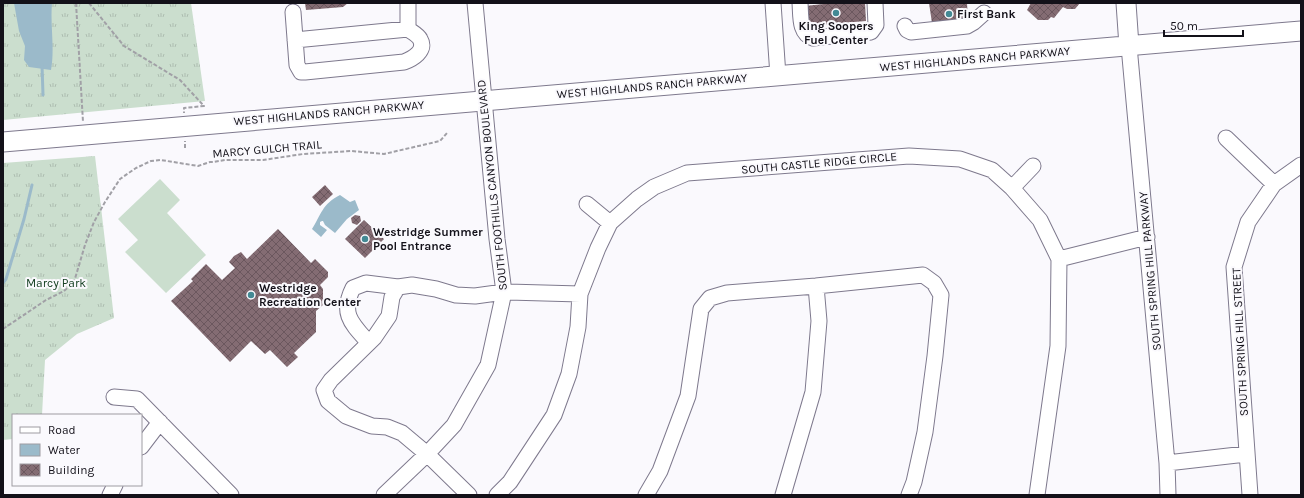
<svg xmlns="http://www.w3.org/2000/svg" width="1304" height="498" font-family="Karla,sans-serif">
<defs>
<pattern id="grass-tufts" width="24" height="20" patternUnits="userSpaceOnUse"><rect width="24" height="20" fill="#cbdece"/><path d="M3 7l-1-3M5 7V3M7 7l1-3M15 17l-1-3M17 17v-4M19 17l1-3" fill="none" stroke="#adbdb0"/></pattern>
<pattern id="building-cross-hatch" width="8" height="8" patternUnits="userSpaceOnUse"><rect width="8" height="8" fill="#846c73"/><path d="M0 0l8 8M0 8l8-8" fill="none" stroke="#6b575e"/></pattern>
</defs>
<rect width="100%" height="100%" fill="#faf9fd"/>
<path fill="url(#grass-tufts)" d="M 3,3 L 191,3 L 205,101 L 3,120 Z
M 95,156 L 114,318 L 77,334 L 45,360 L 42,415 L 13,415 L 13,439 L 3,440 L 3,163 Z"/>
<path fill="#cbdece" d="M 160,179 L 180,200 L 167,213 L 206,255 L 166,293 L 125,252 L 138,240 L 118,219 Z"/>
<path fill="#9bbaca" d="M 14,3 L 52,3 C 50,25 55,48 51,70 L 29,67 L 24,60 L 25,46 L 19,31 Z
M 340,195 L 350,202 L 355,200 L 359,210 L 347,219 L 335,233 L 325,225 L 323,221 L 322,221 L 320,222 L 320,225 L 327,230 L 321,237 L 312,229 C 321,215 322,204 340,195 Z"/>
<g fill="none" stroke-linecap="round" stroke-linejoin="round">
<path stroke="#9bbaca" stroke-width="3" d="M 42,65 L 43,95
M 3,283 L 6,279 L 24,219 L 32,185"/>
</g>
<path fill="url(#building-cross-hatch)" d="M 305,3 L 348,3 L 343,7 L 306,10 Z
M 833,3 L 865,3 L 866,21 L 807,26 L 805,6 Z
M 929,3 L 967,3 L 968,20 L 932,23 Z
M 1031,3 L 1080,3 L 1075,9 L 1067,9 L 1063,7 L 1054,18 L 1051,17 L 1048,20 L 1038,20 L 1027,10 Z
M 325,185 L 333,194 L 320,206 L 312,197 Z
M 355,215 L 360,216 L 361,221 L 357,225 L 352,223 L 351,218 Z
M 364,220 L 384,239 L 365,258 L 345,239 Z
M 278,229 L 311,263 L 315,259 L 328,272 L 328,277 L 320,285 L 323,289 L 323,305 L 316,311 L 316,332 L 294,353 L 298,357 L 287,367 L 270,350 L 265,354 L 251,341 L 230,362 L 171,301 L 193,281 L 191,279 L 206,264 L 222,280 L 235,268 L 229,262 L 234,256 L 241,252 L 247,259 Z"/>
<g fill="none" stroke-linecap="round" stroke-linejoin="round">
<g stroke="#7e798d" stroke-width="17">
<path id="minor" d="M 773,3 L 778,76
M 800,3 C 801,16 799,34 813,38 L 871,32 L 876,25 L 875,3
M 293,12 L 297,65 L 301,72 L 305,72 L 404,62 C 412,59 427,51 420,39 C 418,35 412,32 408,29 L 408,3
M 905,26 L 907,30 L 911,32 L 967,26 L 974,22 L 984,13
M 295,40 L 408,29
M 1129,46 L 1167,463 L 1168,495
M 1226,138 L 1274,184
M 1012,188 L 1033,166
M 587,204 L 610,223
M 1059,259 L 1147,237
M 369,343 C 352,324 340,314 353,288 L 366,283 L 398,287
M 114,397 L 137,399 L 231,495
M 141,447 L 160,422
M 1167,463 L 1246,454
M 110,495 L 115,485
M 384,495 L 427,454 L 454,425 L 488,365 L 504,292 L 497,239 L 475,3
M 469,495 L 427,454 L 402,433 L 387,427 L 372,426 L 346,416 L 328,401 L 324,390 L 331,380 L 374,338 L 389,316 L 392,297 L 398,287 L 412,285 L 436,289 L 456,295 L 475,296 L 504,292 L 580,294
M 497,495 L 510,482 L 554,415 L 569,374 L 578,327 L 580,294 L 598,248 L 610,223 L 637,199 L 654,187 L 687,173 L 909,156 L 960,159 L 992,170 L 1012,188 L 1040,220 L 1059,259 L 1058,346 L 1037,495
M 646,495 L 660,471 L 688,396 L 701,309 L 710,298 L 727,293 L 816,286 L 923,275 L 934,283 L 941,295 L 935,356 L 925,432 L 914,482 L 909,495
M 783,495 L 813,392 L 819,321 L 816,286
M 1250,495 L 1234,267 L 1248,222 L 1274,184 L 1301,165"/>
</g>
<g stroke="#7e798d" stroke-width="21">
<path id="major" d="M 1126,3 L 1129,46
M 3,142 L 1301,31"/>
</g>
<path stroke="#a1a0a6" stroke-width="2" stroke-dasharray="4 2" stroke-linecap="butt" d="M 76,3 L 83,122
M 89,3 L 124,46 L 180,80 L 204,106 L 184,108 L 184,113
M 185,148 L 185,141
M 3,329 L 46,300 L 64,291 L 74,282 L 85,245 L 94,222 L 105,202 L 120,179 L 136,168 L 151,161 L 161,160 L 198,166 L 210,162 L 213,162 L 225,160 L 263,160 L 303,154 L 352,151 L 384,154 L 440,141 L 447,133"/>
<use href="#minor" stroke="#fff" stroke-width="15"/>
<use href="#major" stroke="#fff" stroke-width="19"/>
</g>
<g fill="#438994" stroke="#faf9fd" stroke-width="1.5">
<circle cx="836" cy="13" r="4"/>
<circle cx="949" cy="14" r="4"/>
<circle cx="365" cy="239" r="4"/>
<circle cx="251" cy="295" r="4"/>
</g>
<g text-anchor="middle" stroke-width="4" stroke-linejoin="round" paint-order="stroke">
<g font-size="12" font-weight="bold" fill="#131119" stroke="#faf9fd" text-anchor="start">
<text x="957" y="18">First Bank</text>
<text x="836" y="30" text-anchor="middle">King Soopers<tspan x="836" dy="14">Fuel Center</tspan></text>
<text x="373" y="236">Westridge Summer<tspan x="373" dy="14">Pool Entrance</tspan></text>
<text x="259" y="292">Westridge<tspan x="259" dy="14">Recreation Center</tspan></text>
</g>
<g font-size="12" fill="#131119" stroke="#faf9fd">
<text transform="translate(975 59) rotate(-5)" y="4">WEST HIGHLANDS RANCH PARKWAY</text>
<text transform="translate(652 86) rotate(-5)" y="4">WEST HIGHLANDS RANCH PARKWAY</text>
<text transform="translate(329 113) rotate(-5)" y="4">WEST HIGHLANDS RANCH PARKWAY</text>
<text transform="translate(267 149) rotate(-5)" y="4">MARCY GULCH TRAIL</text>
<text transform="translate(819 163) rotate(-5)" y="4">SOUTH CASTLE RIDGE CIRCLE</text>
<text transform="translate(492 185) rotate(-96)" y="4">SOUTH FOOTHILLS CANYON BOULEVARD</text>
<text transform="translate(1150 271) rotate(-95)" y="4">SOUTH SPRING HILL PARKWAY</text>
<text transform="translate(1240 342) rotate(-93)" y="4">SOUTH SPRING HILL STREET</text>
</g>
<g font-size="12" fill="#154022" stroke="#faf9fd">
<text x="56" y="287">Marcy Park</text>
</g>
</g>
<rect width="1304" height="498" fill="none" stroke="#131119" stroke-width="8"/>
<rect x="12" y="414" width="130" height="72" fill="#faf9fd" stroke="#9e9ca2"/>
<rect x="20" y="427" width="20" height="6" fill="#ffffff" stroke="#9e9ca2"/>
<text x="48" y="434" font-size="12" fill="#131119">Road</text>
<rect x="20" y="444" width="20" height="12" fill="#9bbaca" stroke="#9e9ca2"/>
<text x="48" y="454" font-size="12" fill="#131119">Water</text>
<rect x="20" y="464" width="20" height="12" fill="url(#building-cross-hatch)" stroke="#9e9ca2"/>
<text x="48" y="474" font-size="12" fill="#131119">Building</text>
<path d="M1164 30v6h79v-6" fill="none" stroke="#131119" stroke-width="2"/>
<text x="1170" y="30" font-size="12" fill="#131119" stroke="#faf9fd" stroke-width="3" paint-order="stroke">50 m</text>
</svg>
